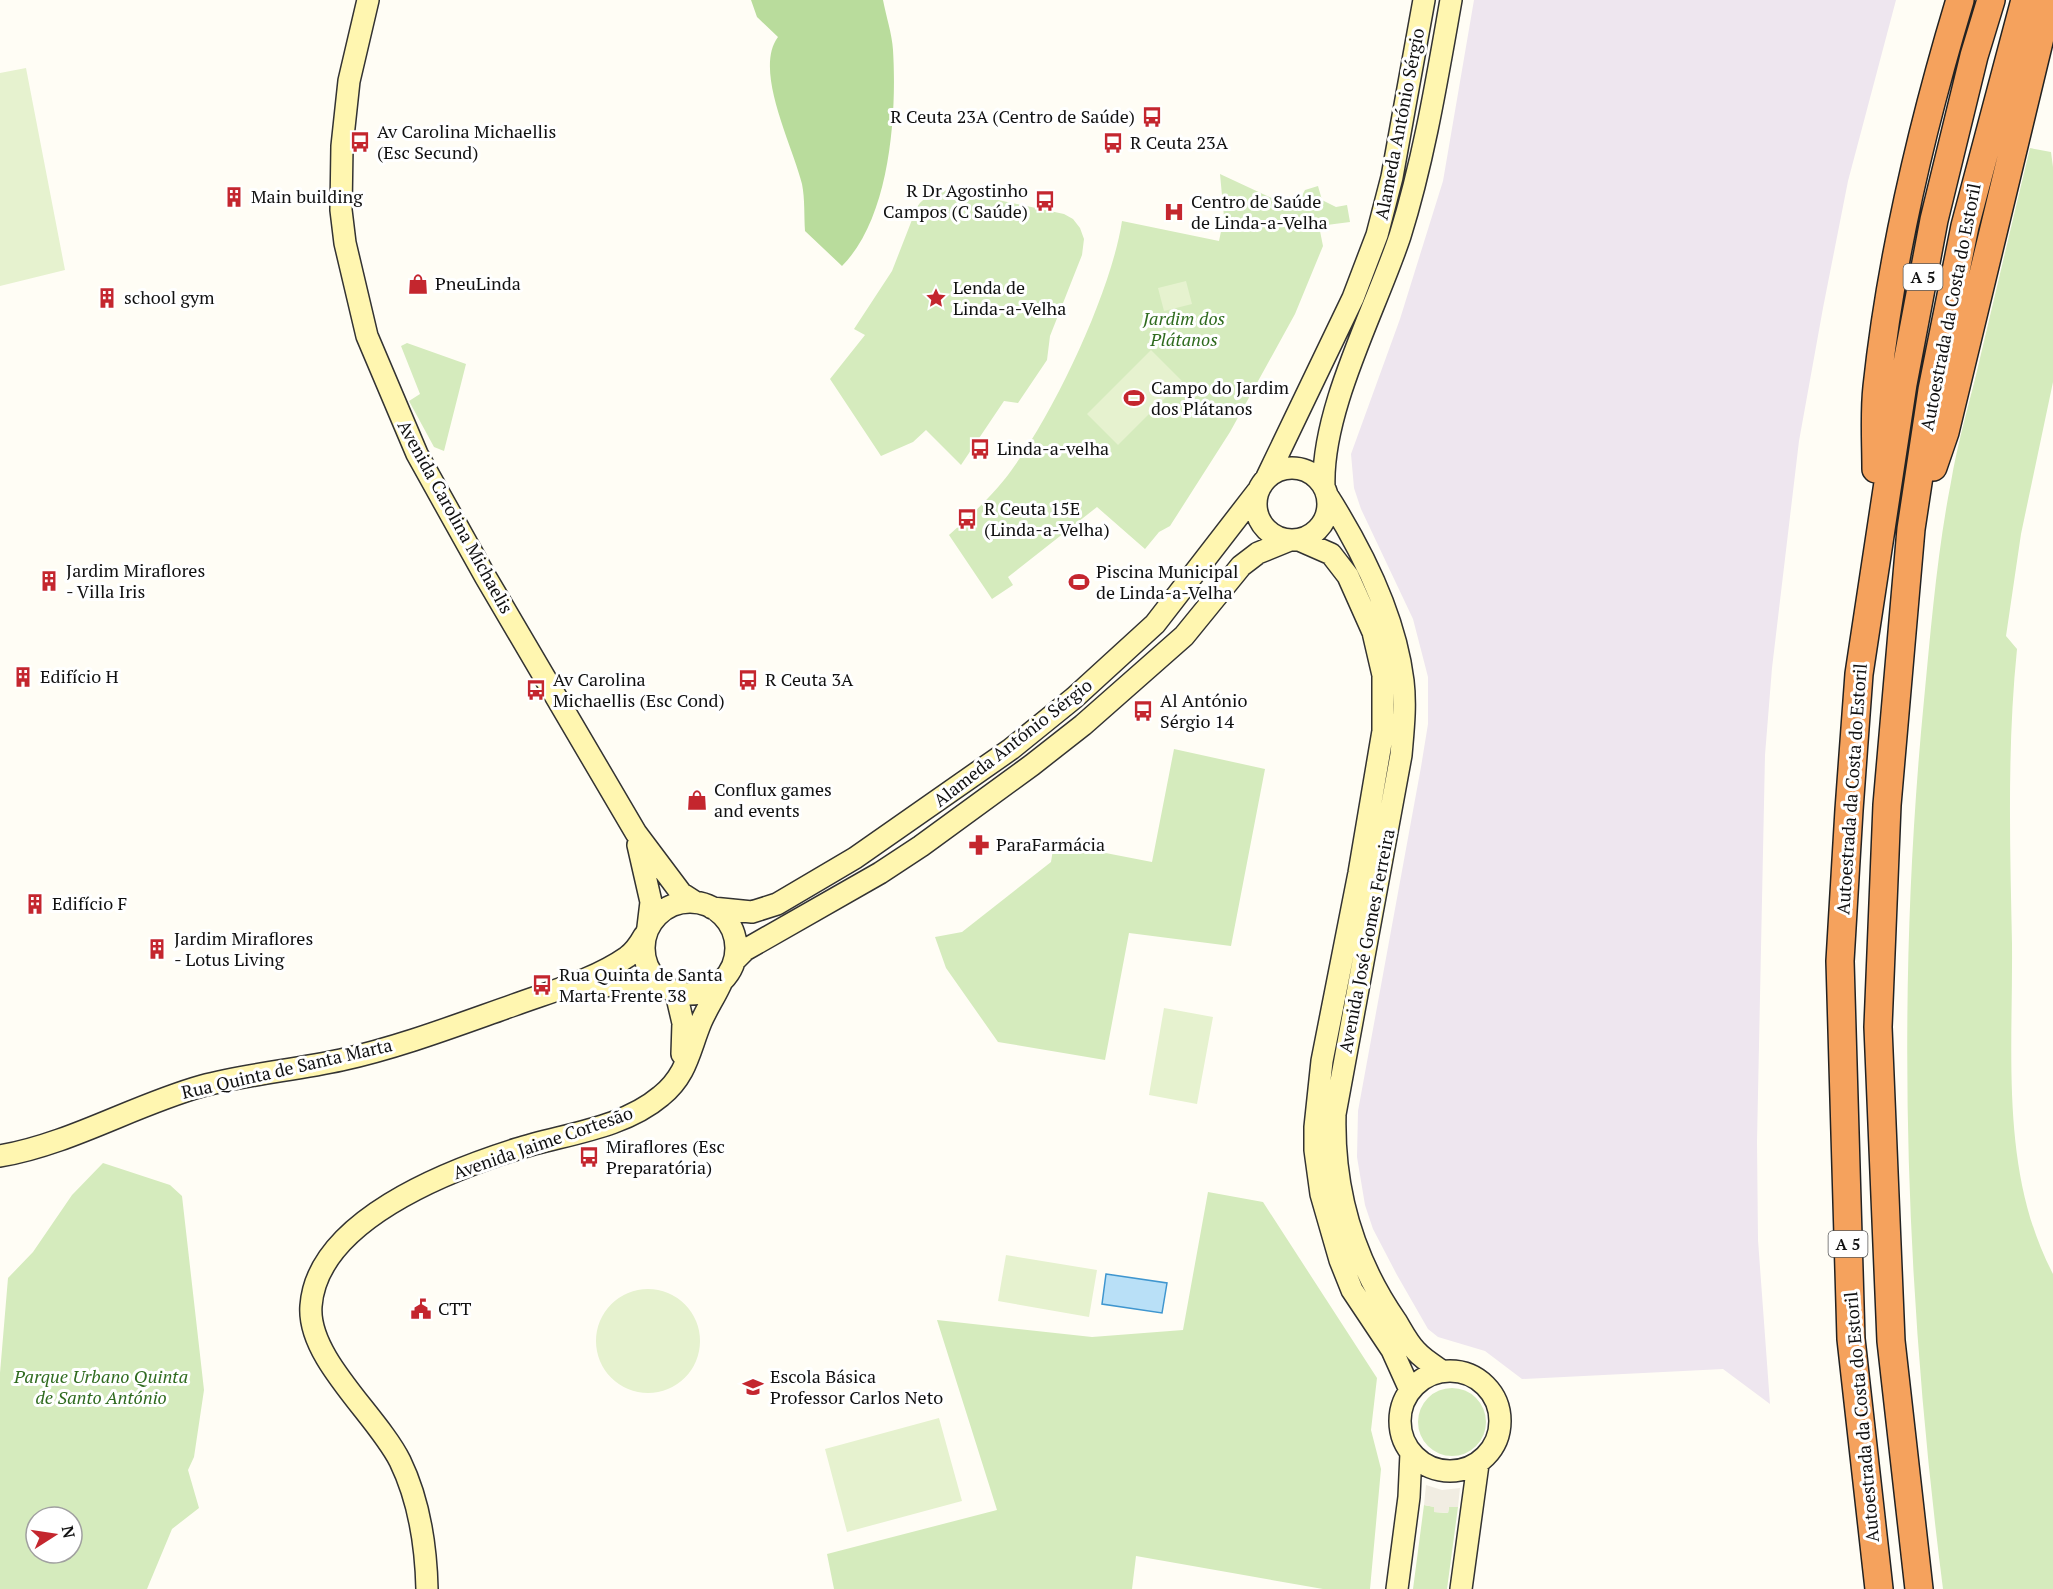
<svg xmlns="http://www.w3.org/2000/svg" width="2053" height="1589" font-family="'PT Serif',serif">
<rect width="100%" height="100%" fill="#fffdf5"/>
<path fill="#eee6ef" d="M 1474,0 L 1896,0 L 1848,181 L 1823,308 L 1799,441 L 1772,668 L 1765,755 L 1757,1142 L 1758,1240 L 1770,1404 L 1723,1369 L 1522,1379 L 1485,1351 L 1438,1337 L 1428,1329 L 1397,1275 L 1373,1229 L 1365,1205 L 1357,1157 L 1358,1111 L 1421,767 L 1428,724 L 1428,677 L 1413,619 L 1361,509 L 1354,488 L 1351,454 L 1400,319 L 1443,181 Z"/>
<path fill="#d5ebbd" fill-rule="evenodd" d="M 2030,148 L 2051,152 L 2053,167 L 2053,382 L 2021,534 L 2006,636 L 2017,649 C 2007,747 2010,846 2012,944 C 2013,1055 2000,1173 2053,1274 L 2053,1589 L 1943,1589 C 1905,1293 1895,997 1924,700 C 1931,628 1937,553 1951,482 C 1957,446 1967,411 1976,375 C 1994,299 2012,223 2030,148 Z
M 1220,174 L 1295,209 L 1305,190 L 1318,186 L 1322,200 L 1336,207 L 1347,205 L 1350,222 L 1319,226 L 1323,246 L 1295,314 L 1230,432 L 1170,526 L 1159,532 L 1145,549 L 1097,507 L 1008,577 L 1013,585 L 992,599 L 949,535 C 968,518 988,500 1004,480 C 1050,422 1111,294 1122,221 L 1219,241 L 1224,217 Z
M 951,190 L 1064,214 L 1073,219 L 1080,228 L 1084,239 L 1082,255 L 1050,336 L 1047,360 L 1018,403 L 1004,401 L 961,465 L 926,430 L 913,442 L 881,456 L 830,379 L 865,335 L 854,329 L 892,271 L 917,207 C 925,195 937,191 951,190 Z
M 407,343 L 466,364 L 444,451 L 434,447 L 409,401 L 420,394 L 401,346 Z
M 1174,749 L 1265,769 L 1231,946 L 1129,933 L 1105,1060 L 998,1042 L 946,968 L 935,937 L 962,932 L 1051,862 L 1054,843 L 1152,862 Z
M 103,1163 L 170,1185 L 182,1196 L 204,1390 L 194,1457 L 188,1470 L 199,1508 L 172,1529 L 147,1589 L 0,1589 L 0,1373 L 8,1278 L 33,1252 L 72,1195 ZM 36,1517 L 72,1517 L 72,1553 L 36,1553 Z
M 1208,1192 L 1263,1202 L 1377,1378 L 1371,1430 L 1381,1469 L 1370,1589 L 1323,1589 L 1136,1556 L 1132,1589 L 834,1589 L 827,1554 L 997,1510 L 937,1320 L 1092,1337 L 1183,1330 Z
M1418 1422a34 34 0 1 1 68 0a34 34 0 1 1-68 0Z
M 1424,1505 L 1435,1507 L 1434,1512 L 1448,1513 L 1449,1507 L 1458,1507 L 1447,1589 L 1413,1589 Z"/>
<path fill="#b9dc9c" d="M 751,0 L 883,0 C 886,16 892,34 893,50 C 897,115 890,218 842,266 L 805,231 C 804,216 805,199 802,184 C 793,146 753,70 778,37 L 757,17 Z"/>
<path fill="#e6f2cf" d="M 26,68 L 65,270 L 0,286 L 0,73 Z
M 1186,281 L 1192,304 L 1164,311 L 1158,288 Z
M 1151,350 L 1182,381 L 1118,445 L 1087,414 Z
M 1164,1008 L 1213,1017 L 1197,1104 L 1149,1095 Z
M 1006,1255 L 1097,1270 L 1089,1317 L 998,1301 Z
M596 1341a52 52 0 1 1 104 0a52 52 0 1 1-104 0Z
M 939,1418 L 962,1501 L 847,1532 L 825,1449 Z"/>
<path fill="#f1ede2" d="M 1426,1485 L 1442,1490 L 1460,1488 L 1458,1507 L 1449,1507 L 1448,1513 L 1434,1512 L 1434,1507 L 1424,1505 Z"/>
<path fill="#b9e0f7" stroke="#3f96cf" stroke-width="1.5" d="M 1106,1274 L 1167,1283 L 1162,1313 L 1102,1304 Z"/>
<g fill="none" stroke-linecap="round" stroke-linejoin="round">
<g stroke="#333" stroke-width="24">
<path id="secondary" d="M 368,0 L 349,81 L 342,146 L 341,210 L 345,243 L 367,336 L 417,454 L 485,576 L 636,833 L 681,893 L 695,902
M1256 504a36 36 0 1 1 72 0a36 36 0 1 1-72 0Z
M 1267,477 L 1353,298 L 1377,235 L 1392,177 L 1424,0
M 1324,487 C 1321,410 1375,311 1400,236 C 1424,159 1437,79 1451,0
M 1327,495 C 1362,550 1395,615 1403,681 C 1406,706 1403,731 1401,755 L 1335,1114 C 1333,1189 1353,1259 1396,1321 C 1402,1331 1408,1343 1416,1351 C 1423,1359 1433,1365 1442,1371
M 1299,540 L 1331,554 L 1348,576 L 1373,632 L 1383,675 L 1383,731 L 1359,873 L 1322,1061 L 1315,1127 L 1315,1150 L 1321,1194 L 1340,1260 L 1352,1290 L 1392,1350 L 1410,1390
M 638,845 L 651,902 L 648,927
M644 948a46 46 0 1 1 92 0a46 46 0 1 1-92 0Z
M 712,908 L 752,912 L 777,904 L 855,858 L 1011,749 L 1074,698 L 1155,624 L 1257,492
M 735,960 L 745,950 L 880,873 L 921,846 L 1032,765 L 1083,725 L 1184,636 L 1241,566 L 1258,553 L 1290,540
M 568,991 L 654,979
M 676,993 L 683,1023 L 682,1054
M 0,1156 C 70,1144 134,1105 202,1086 C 248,1074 295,1070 341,1060 C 400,1047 457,1025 514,1005 C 552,991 594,980 627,957 C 635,951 639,945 644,936
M1400 1421a50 50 0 1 1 100 0a50 50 0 1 1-100 0Z
M 427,1589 C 426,1546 419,1500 400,1461 C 377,1415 307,1358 311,1306 C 317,1221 447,1171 517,1149 C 564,1134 622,1129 661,1096 C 687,1075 689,1051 701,1022 C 707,1008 716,995 722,981
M 1397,1589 L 1409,1497 L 1411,1453
M 1461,1589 L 1478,1464"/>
</g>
<g stroke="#222" stroke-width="30">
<path id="highway" d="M 1933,467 L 1945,432 L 2049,0
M 1876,469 C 1876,442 1874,414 1877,387 C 1891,256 1922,126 1960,0
M 1879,1589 L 1851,1339 L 1840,961 L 1849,810 L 1859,674 L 1903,384 L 1934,220 L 1974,56 L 1991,0
M 1919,1589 L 1891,1341 L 1878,1027 L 1887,805 L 1911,529 L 1932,390 L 1965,226 L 2025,0"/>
</g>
<use href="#secondary" stroke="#fff6b0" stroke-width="21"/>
<use href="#highway" stroke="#f5a25d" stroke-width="27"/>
</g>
<defs>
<g id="bus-bare" transform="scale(1.62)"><path d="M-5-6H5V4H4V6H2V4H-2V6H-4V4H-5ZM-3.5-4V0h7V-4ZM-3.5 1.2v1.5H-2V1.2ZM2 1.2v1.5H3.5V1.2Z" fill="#c4262e" stroke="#fff" stroke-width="2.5" paint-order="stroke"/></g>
<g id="building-bare" transform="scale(1.62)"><path d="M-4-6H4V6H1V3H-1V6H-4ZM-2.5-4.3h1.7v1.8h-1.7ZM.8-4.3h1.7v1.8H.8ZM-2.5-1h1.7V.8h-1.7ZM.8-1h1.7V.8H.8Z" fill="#c4262e" stroke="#fff" stroke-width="2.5" paint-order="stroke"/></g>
<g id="hospital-bare" transform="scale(1.62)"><path d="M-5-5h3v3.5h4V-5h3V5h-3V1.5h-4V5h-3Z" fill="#c4262e" stroke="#fff" stroke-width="2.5" paint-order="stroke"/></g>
<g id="shop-bare" transform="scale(1.62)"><path d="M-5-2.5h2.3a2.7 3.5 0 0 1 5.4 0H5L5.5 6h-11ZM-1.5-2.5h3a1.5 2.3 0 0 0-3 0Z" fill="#c4262e" stroke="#fff" stroke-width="2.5" paint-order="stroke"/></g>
<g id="sight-bare" transform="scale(1.62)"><path d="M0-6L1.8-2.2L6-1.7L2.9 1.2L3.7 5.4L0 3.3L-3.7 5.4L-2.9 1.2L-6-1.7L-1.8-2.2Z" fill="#c4262e" stroke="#fff" stroke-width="2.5" paint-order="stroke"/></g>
<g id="stadium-bare" transform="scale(1.62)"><path d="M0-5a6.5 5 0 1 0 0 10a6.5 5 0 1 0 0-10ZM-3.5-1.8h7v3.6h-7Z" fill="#c4262e" stroke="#fff" stroke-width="2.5" paint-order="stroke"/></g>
<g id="pharmacy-bare" transform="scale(1.62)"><path d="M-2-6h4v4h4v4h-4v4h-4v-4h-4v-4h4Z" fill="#c4262e" stroke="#fff" stroke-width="2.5" paint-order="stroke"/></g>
<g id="civic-bare" transform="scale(1.62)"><path d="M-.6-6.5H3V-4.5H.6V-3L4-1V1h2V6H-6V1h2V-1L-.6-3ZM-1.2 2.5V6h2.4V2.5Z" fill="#c4262e" stroke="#fff" stroke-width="2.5" paint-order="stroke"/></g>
<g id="school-bare" transform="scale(1.62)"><path d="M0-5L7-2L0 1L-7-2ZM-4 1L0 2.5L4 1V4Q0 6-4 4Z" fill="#c4262e" stroke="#fff" stroke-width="2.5" paint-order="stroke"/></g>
</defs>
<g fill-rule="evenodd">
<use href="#bus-bare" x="1152" y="117"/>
<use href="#bus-bare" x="360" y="142"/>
<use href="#bus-bare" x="1113" y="143"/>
<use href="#building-bare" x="234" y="197"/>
<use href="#bus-bare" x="1045" y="201"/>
<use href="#hospital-bare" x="1174" y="212"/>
<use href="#shop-bare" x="418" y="284"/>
<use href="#building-bare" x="107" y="298"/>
<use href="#sight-bare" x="936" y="298"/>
<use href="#stadium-bare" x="1134" y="398"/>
<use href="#bus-bare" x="980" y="449"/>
<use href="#bus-bare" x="967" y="519"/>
<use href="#building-bare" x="49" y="581"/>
<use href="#stadium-bare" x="1079" y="582"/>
<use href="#building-bare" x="23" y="677"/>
<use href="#bus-bare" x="748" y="680"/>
<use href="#bus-bare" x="536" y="690"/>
<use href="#bus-bare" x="1143" y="711"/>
<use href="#shop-bare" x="697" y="800"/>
<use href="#pharmacy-bare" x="979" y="845"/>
<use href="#building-bare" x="35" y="904"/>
<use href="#building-bare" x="157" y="949"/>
<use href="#bus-bare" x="542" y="985"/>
<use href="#bus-bare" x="589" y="1157"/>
<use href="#civic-bare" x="421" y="1309"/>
<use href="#school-bare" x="753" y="1387"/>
</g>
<g text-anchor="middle" stroke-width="6" stroke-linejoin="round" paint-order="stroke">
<g fill="#fff" stroke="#585858" stroke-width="1.5">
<rect x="1903.5" y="264" width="39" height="26" rx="4.5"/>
<rect x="1828.5" y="1231" width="39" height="26" rx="4.5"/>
</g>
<g font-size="16" font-weight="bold" fill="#111">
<text x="1923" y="283">A 5</text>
<text x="1848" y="1250">A 5</text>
</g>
<g font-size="18" fill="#111" stroke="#fff" text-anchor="start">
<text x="1135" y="123" text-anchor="end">R Ceuta 23A (Centro de Saúde)</text>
<text x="377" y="138">Av Carolina Michaellis<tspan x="377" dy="21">(Esc Secund)</tspan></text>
<text x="1130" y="149">R Ceuta 23A</text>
<text x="1028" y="197" text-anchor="end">R Dr Agostinho<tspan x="1028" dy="21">Campos (C Saúde)</tspan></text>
<text x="251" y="203">Main building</text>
<text x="1191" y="208">Centro de Saúde<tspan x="1191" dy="21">de Linda-a-Velha</tspan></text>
<text x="435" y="290">PneuLinda</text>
<text x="953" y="294">Lenda de<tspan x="953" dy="21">Linda-a-Velha</tspan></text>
<text x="124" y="304">school gym</text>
<text x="1151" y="394">Campo do Jardim<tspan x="1151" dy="21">dos Plátanos</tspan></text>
<text x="997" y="455">Linda-a-velha</text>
<text x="984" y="515">R Ceuta 15E<tspan x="984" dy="21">(Linda-a-Velha)</tspan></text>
<text x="66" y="577">Jardim Miraflores<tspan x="66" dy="21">- Villa Iris</tspan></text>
<text x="1096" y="578">Piscina Municipal<tspan x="1096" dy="21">de Linda-a-Velha</tspan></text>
<text x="40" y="683">Edifício H</text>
<text x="553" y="686">Av Carolina<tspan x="553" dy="21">Michaellis (Esc Cond)</tspan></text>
<text x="765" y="686">R Ceuta 3A</text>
<text x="1160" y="707">Al António<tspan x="1160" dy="21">Sérgio 14</tspan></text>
<text x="714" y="796">Conflux games<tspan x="714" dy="21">and events</tspan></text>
<text x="996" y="851">ParaFarmácia</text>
<text x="52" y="910">Edifício F</text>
<text x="174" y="945">Jardim Miraflores<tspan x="174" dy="21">- Lotus Living</tspan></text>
<text x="559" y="981">Rua Quinta de Santa<tspan x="559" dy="21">Marta Frente 38</tspan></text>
<text x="606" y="1153">Miraflores (Esc<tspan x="606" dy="21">Preparatória)</tspan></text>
<text x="438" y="1315">CTT</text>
<text x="770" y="1383">Escola Básica<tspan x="770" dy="21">Professor Carlos Neto</tspan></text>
</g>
<g font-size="18" fill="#111" stroke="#fff">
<text transform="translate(1400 124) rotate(-79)" y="6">Alameda António Sérgio</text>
<text transform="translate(1951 307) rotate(-79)" y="6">Autoestrada da Costa do Estoril</text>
<text transform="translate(455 517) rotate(61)" y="6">Avenida Carolina Michaelis</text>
<text transform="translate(1013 743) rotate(-38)" y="6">Alameda António Sérgio</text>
<text transform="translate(1852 789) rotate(-86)" y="6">Autoestrada da Costa do Estoril</text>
<text transform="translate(1367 941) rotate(-79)" y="6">Avenida José Gomes Ferreira</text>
<text transform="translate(287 1069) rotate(-13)" y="6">Rua Quinta de Santa Marta</text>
<text transform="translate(543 1143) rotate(-19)" y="6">Avenida Jaime Cortesão</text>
<text transform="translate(1862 1417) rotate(-95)" y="6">Autoestrada da Costa do Estoril</text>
</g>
<g font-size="18" font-style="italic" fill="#2f6b1f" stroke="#fff">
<text x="1184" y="325">Jardim dos<tspan x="1184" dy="21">Plátanos</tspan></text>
<text x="101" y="1383">Parque Urbano Quinta<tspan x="101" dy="21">de Santo António</tspan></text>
</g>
</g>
<g transform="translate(54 1535) rotate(78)"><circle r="28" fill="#ffffff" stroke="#a0a0a0" stroke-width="1.5"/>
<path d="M0-4.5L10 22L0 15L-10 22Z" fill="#c4262e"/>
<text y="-9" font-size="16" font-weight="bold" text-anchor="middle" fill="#111111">N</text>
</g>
</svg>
